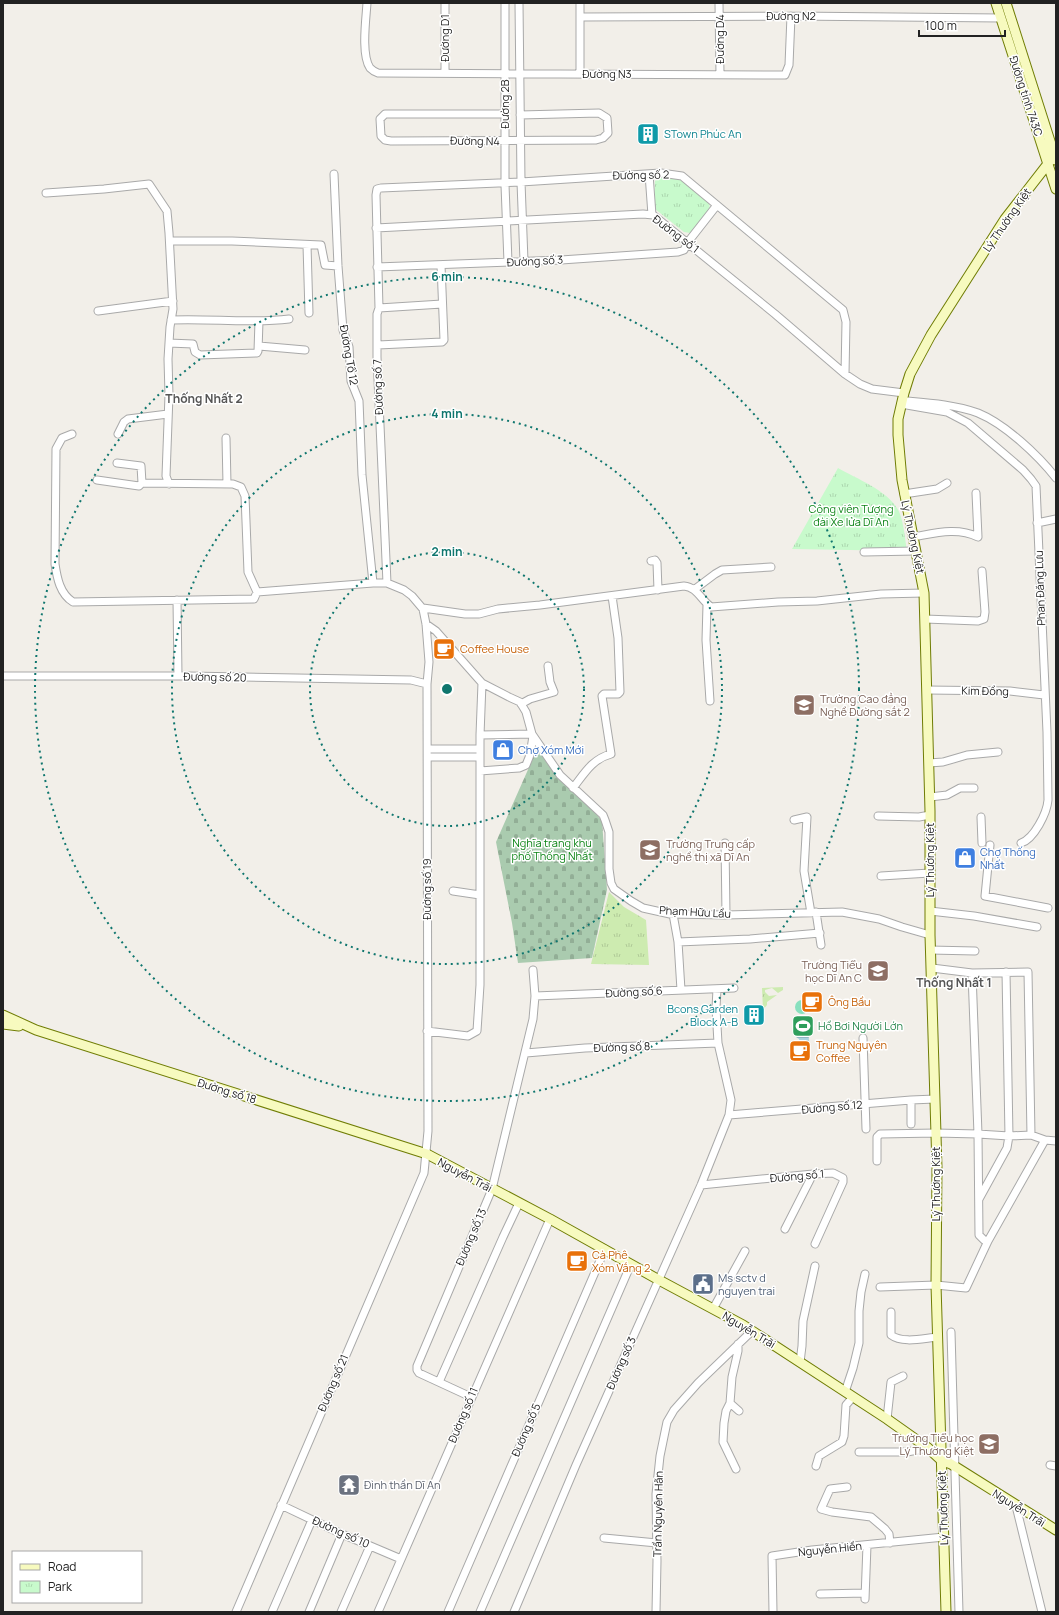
<svg xmlns="http://www.w3.org/2000/svg" width="1059" height="1615" font-family="Manrope,sans-serif">
<defs>
<pattern id="grass-tufts" width="24" height="20" patternUnits="userSpaceOnUse"><rect width="24" height="20" fill="#cdebb0"/><path d="M3 7l-1-3M5 7V3M7 7l1-3M15 17l-1-3M17 17v-4M19 17l1-3" fill="none" stroke="#b0c997"/></pattern>
<pattern id="cemetery-stones" width="16" height="16" patternUnits="userSpaceOnUse"><rect width="16" height="16" fill="#aacbaf"/><path d="M2 7V4a2 2 0 0 1 4 0v3zM10 15v-3a2 2 0 0 1 4 0v3z" fill="#92ae96"/></pattern>
<pattern id="park-tufts" width="24" height="20" patternUnits="userSpaceOnUse"><rect width="24" height="20" fill="#c8facc"/><path d="M3 7l-1-3M5 7V3M7 7l1-3M15 17l-1-3M17 17v-4M19 17l1-3" fill="none" stroke="#acd6af"/></pattern>
<pattern id="water-rules" width="6" height="5" patternUnits="userSpaceOnUse"><rect width="6" height="5" fill="#aad3df"/><path d="M0 2.5h6" fill="none" stroke="#92b5bf"/></pattern>
</defs>
<rect width="100%" height="100%" fill="#f2efe9"/>
<path fill="url(#grass-tufts)" d="M 609,892 L 624,907 L 646,920 L 649,965 L 591,964 Z
M 783,987 L 783,990 L 778,993 L 772,988 L 765,990 L 765,992 L 769,996 L 777,995 L 767,1002 L 767,1005 L 763,1010 L 762,988 Z"/>
<path fill="url(#cemetery-stones)" d="M 538,747 L 602,821 L 607,890 L 592,958 L 518,963 L 512,923 L 496,842 Z"/>
<path fill="url(#park-tufts)" d="M 660,177 L 681,179 L 709,202 L 710,210 L 690,233 L 684,232 L 655,209 L 654,205 L 655,181 Z
M 838,468 C 857,479 892,492 900,514 C 904,525 905,539 907,551 L 792,549 Z"/>
<path fill="#88e0be" d="M795 1007a7 7 0 1 1 14 0a7 7 0 1 1-14 0Z"/>
<path fill="url(#water-rules)" d="M 798,1020 L 808,1020 L 809,1042 L 800,1043 L 799,1039 L 796,1037 L 795,1034 L 798,1031 Z"/>
<g fill="none" stroke-linecap="round" stroke-linejoin="round">
<g stroke="#a9a9a9" stroke-width="9">
<path id="street" d="M 367,3 C 366,19 361,55 370,68 C 372,70 375,72 378,73 L 785,75 L 789,65 L 791,16
M 505,3 L 505,185 L 508,262
M 519,3 L 521,182 L 524,261
M 719,3 L 720,75
M 581,17 L 791,16 L 1001,18
M 445,73 L 445,3
M 580,74 L 580,3
M 505,114 L 385,114 L 380,119 L 381,136 L 385,140 L 391,141 L 596,140 L 603,138 L 608,133 L 607,118 L 599,113 L 520,115
M 334,174 L 338,266 L 343,330 L 349,347 L 351,381 L 359,401 L 362,475 L 373,583
M 649,174 L 652,215
M 46,193 L 104,189 L 149,184 L 167,211 L 169,233 L 173,309 L 170,327 L 168,359 L 169,395 L 166,476 L 169,484
M 376,228 L 643,214 L 653,215 L 775,314 L 845,374 L 860,384 L 872,389 L 904,393
M 170,241 L 232,241 L 321,245 L 325,265 L 338,266
M 307,245 L 309,313
M 377,267 L 561,260 L 678,252 L 684,250 L 688,242 L 717,205
M 379,308 L 442,304
M 98,311 L 173,301
M 171,320 C 210,318 250,324 289,319
M 169,343 L 193,344 L 195,352 L 200,355 L 257,353 L 258,351 L 259,321
M 378,345 L 442,342 L 444,340 L 441,265
M 259,346 L 305,350
M 908,401 C 931,403 956,405 978,413 C 1005,424 1038,455 1056,478
M 901,404 L 947,412 L 968,423 L 1023,470 L 1031,479 L 1036,486 L 1047,732 L 1048,800 C 1047,813 1034,839 1021,843
M 72,434 L 62,438 L 56,449 L 55,564 C 57,578 60,594 73,602 L 254,599 L 257,592
M 118,434 L 124,422 L 128,419 L 168,414
M 226,438 L 227,484
M 117,463 L 141,466 L 142,483
M 97,480 L 139,486 L 142,483 L 233,484 L 241,487 L 245,496 L 248,572 L 257,592 L 373,583 L 387,583 L 404,590 L 412,596 L 423,609 L 426,624 L 429,662 L 427,684 L 428,1131 L 424,1173 L 236,1612
M 904,494 L 937,489 L 947,483
M 1037,523 L 1056,519
M 913,537 C 936,533 957,527 978,537 L 976,493
M 864,552 L 916,551
M 651,561 L 655,560 L 657,563 L 658,590
M 387,583 L 377,357 L 377,314 L 379,308 L 376,195 L 377,189 L 381,188 L 521,182 L 661,173 L 682,176 L 843,310 L 846,322 L 845,374
M 695,589 L 715,574 L 722,570 L 771,567
M 177,600 L 178,676
M 707,605 L 706,640 L 710,701
M 423,608 L 465,614 L 479,614 L 498,609 L 540,605 L 684,586 C 697,587 701,600 711,607 L 778,602 L 817,601 L 881,594 L 924,593
M 925,619 L 978,621 L 984,619 L 985,612 L 982,571
M 426,624 L 436,631 L 482,683 L 509,697 L 520,702 L 526,712 L 532,734 L 560,775 L 603,815 L 605,820 L 609,832 L 609,869 L 611,883 L 614,889 L 631,901 L 643,908 L 670,914 L 726,915 L 842,912 L 879,919 L 902,927 L 930,935
M 3,676 L 189,676 L 411,680 L 427,684
M 927,690 L 1010,691 L 1044,695
M 521,704 L 530,699 L 554,692 L 550,682 L 548,666
M 480,735 L 532,734
M 428,749 L 480,749
M 428,757 L 480,757
M 929,763 L 943,762 L 967,755 L 998,752
M 480,771 L 519,768 L 526,765 L 530,755 L 533,736
M 573,788 C 584,774 592,759 611,754 L 602,696 L 604,694 L 618,694 L 620,692 L 618,638 L 612,596
M 930,797 L 947,795 L 960,788 L 974,788
M 878,816 L 919,817 L 930,815
M 981,817 L 982,843
M 794,820 L 807,817 L 804,871 L 811,913
M 725,843 L 726,915
M 990,845 L 985,896 L 1048,908
M 881,876 L 930,873
M 453,891 L 480,895
M 930,911 L 974,916 L 1037,927
M 816,912 L 821,945
M 673,914 L 678,942 L 681,990
M 678,942 L 750,939 L 820,933
M 930,950 L 975,951
M 932,968 L 972,973 L 1028,972 L 1031,1135
M 972,973 L 978,1134 L 979,1235 L 984,1240 L 988,1241 L 1045,1140
M 535,996 L 734,988
M 427,1031 L 468,1036 L 477,1031 L 480,985 L 480,735 L 482,683
M 863,1038 L 866,1129
M 526,1053 L 585,1048 L 718,1043
M 911,1100 L 911,1124
M 729,1115 L 911,1100 L 935,1099
M 877,1161 L 877,1137 L 880,1134 L 936,1133 L 978,1134 L 1009,1136 L 1031,1135 L 1045,1140 L 1056,1141
M 701,1185 L 813,1174 L 833,1173 L 843,1178 L 843,1182 L 815,1244
M 979,1199 L 1007,1148 L 1009,1136 L 1006,972
M 785,1229 L 813,1174
M 880,1287 L 936,1285 L 966,1288 L 988,1241
M 713,1309 L 745,1251
M 891,1312 L 891,1335 C 903,1344 924,1338 938,1337
M 951,1332 L 959,1612
M 800,1362 L 802,1346 L 803,1321 L 815,1266
M 439,1382 L 503,1237 L 519,1203
M 845,1392 L 853,1368 L 859,1343 L 859,1311 L 861,1292 L 865,1274
M 471,1397 L 419,1373 L 417,1370 L 417,1366 L 492,1189 L 533,1019 L 535,996 L 533,970
M 730,1403 L 739,1411
M 887,1419 L 891,1382 L 903,1376
M 859,1452 L 907,1452 L 928,1448
M 1050,1465 L 1056,1466
M 816,1466 L 819,1456 L 842,1442 L 844,1436 L 846,1405 L 853,1397
M 736,1469 L 723,1442 L 724,1423 L 726,1411 L 730,1403 L 732,1377 L 738,1351 L 738,1344
M 847,1487 L 830,1489 L 821,1509 L 832,1512 L 871,1517 L 885,1529 L 889,1534 L 890,1543
M 281,1505 L 342,1534 L 401,1559
M 1016,1506 L 1042,1612
M 604,1538 L 657,1543
M 820,1594 L 865,1593
M 865,1599 L 867,1545
M 272,1612 L 312,1520
M 309,1612 L 342,1534
M 341,1612 L 370,1546
M 378,1612 L 550,1219
M 448,1612 L 605,1249
M 480,1612 L 631,1264
M 514,1612 L 576,1465 L 701,1185 L 729,1115 L 731,1100 L 718,1043 L 716,1008 L 717,989
M 656,1612 L 657,1561 L 656,1494 L 660,1456 L 667,1422 L 674,1410 L 698,1383 L 752,1331
M 773,1612 L 772,1556 L 812,1550 L 944,1537"/>
</g>
<g stroke="#707d05" stroke-width="11">
<path id="secondary" d="M 996,3 L 1056,189
M 1006,3 L 1056,160
M 3,1015 L 36,1030 L 427,1154 L 550,1219 L 659,1280 L 743,1325 L 887,1419 L 928,1448 L 941,1460 L 951,1464 L 1056,1530
M 3,1024 L 19,1026
M 946,1612 L 936,1285 L 937,1168 L 930,935 L 930,811 L 924,593 L 902,480 L 898,435 L 898,419 L 904,393 L 910,374 L 931,335 L 1005,219 L 1054,156"/>
</g>
<use href="#street" stroke="#fff" stroke-width="7"/>
<use href="#secondary" stroke="#f7fabf" stroke-width="9"/>
</g>
<g fill="none" stroke="#0f766e" stroke-width="2" stroke-dasharray="2 4">
<circle cx="447" cy="689" r="137"/>
<circle cx="447" cy="689" r="275"/>
<circle cx="447" cy="689" r="412"/>
</g>
<defs>
<g id="building-square" transform="scale(1.15)"><rect x="-9" y="-9" width="18" height="18" rx="4" fill="#0f9aa8" stroke="#fff"/><path d="M-4-6H4V6H1V3H-1V6H-4ZM-2.5-4.3h1.7v1.8h-1.7ZM.8-4.3h1.7v1.8H.8ZM-2.5-1h1.7V.8h-1.7ZM.8-1h1.7V.8H.8Z" fill="#fff"/></g>
<g id="cafe-square" transform="scale(1.15)"><rect x="-9" y="-9" width="18" height="18" rx="4" fill="#e8710a" stroke="#fff"/><path d="M-5.5-4.5H6V0H3Q3 3.5 0 3.5H-2.5Q-5.5 3.5-5.5 0ZM3-3.2v2h1.7v-2ZM-6 4.5H4V6H-6Z" fill="#fff"/></g>
<g id="university-square" transform="scale(1.15)"><rect x="-9" y="-9" width="18" height="18" rx="4" fill="#8d6e63" stroke="#fff"/><path d="M0-5L7-2L0 1L-7-2ZM-4 1L0 2.5L4 1V4Q0 6-4 4Z" fill="#fff"/></g>
<g id="shop-square" transform="scale(1.15)"><rect x="-9" y="-9" width="18" height="18" rx="4" fill="#3f7fe0" stroke="#fff"/><path d="M-5-2.5h2.3a2.7 3.5 0 0 1 5.4 0H5L5.5 6h-11ZM-1.5-2.5h3a1.5 2.3 0 0 0-3 0Z" fill="#fff"/></g>
<g id="school-square" transform="scale(1.15)"><rect x="-9" y="-9" width="18" height="18" rx="4" fill="#8d6e63" stroke="#fff"/><path d="M0-5L7-2L0 1L-7-2ZM-4 1L0 2.5L4 1V4Q0 6-4 4Z" fill="#fff"/></g>
<g id="stadium-square" transform="scale(1.15)"><rect x="-9" y="-9" width="18" height="18" rx="4" fill="#2e9e5b" stroke="#fff"/><path d="M0-5a6.5 5 0 1 0 0 10a6.5 5 0 1 0 0-10ZM-3.5-1.8h7v3.6h-7Z" fill="#fff"/></g>
<g id="civic-square" transform="scale(1.15)"><rect x="-9" y="-9" width="18" height="18" rx="4" fill="#5c6f8a" stroke="#fff"/><path d="M-.6-6.5H3V-4.5H.6V-3L4-1V1h2V6H-6V1h2V-1L-.6-3ZM-1.2 2.5V6h2.4V2.5Z" fill="#fff"/></g>
<g id="temple-square" transform="scale(1.15)"><rect x="-9" y="-9" width="18" height="18" rx="4" fill="#6b7280" stroke="#fff"/><path d="M0-6L5-2H3V0L6.5 2.5H4V6H1.5V3h-3V6H-4V2.5H-6.5L-3 0V-2H-5Z" fill="#fff"/></g>
</defs>
<g fill-rule="evenodd">
<use href="#building-square" x="648" y="134"/>
<use href="#cafe-square" x="444" y="649"/>
<use href="#university-square" x="804" y="705"/>
<use href="#shop-square" x="503" y="750"/>
<use href="#university-square" x="650" y="850"/>
<use href="#shop-square" x="965" y="858"/>
<use href="#school-square" x="878" y="971"/>
<use href="#cafe-square" x="812" y="1002"/>
<use href="#building-square" x="754" y="1015"/>
<use href="#stadium-square" x="803" y="1026"/>
<use href="#cafe-square" x="800" y="1051"/>
<use href="#cafe-square" x="577" y="1261"/>
<use href="#civic-square" x="703" y="1284"/>
<use href="#school-square" x="989" y="1444"/>
<use href="#temple-square" x="349" y="1485"/>
</g>
<g text-anchor="middle" stroke-width="3" stroke-linejoin="round" paint-order="stroke">
<g font-size="11" fill="#222" stroke="#fff">
<text x="791" y="20">Đường N2</text>
<text transform="translate(445 38) rotate(-90)" y="4">Đường D1</text>
<text transform="translate(720 39) rotate(-90)" y="4">Đường D4</text>
<text x="607" y="78">Đường N3</text>
<text transform="translate(1026 96) rotate(72)" y="4">Đường tỉnh 743C</text>
<text transform="translate(505 104) rotate(-90)" y="4">Đường 2B</text>
<text transform="translate(475 141) rotate(1)" y="4">Đường N4</text>
<text transform="translate(641 175) rotate(-1)" y="4">Đường số 2</text>
<text transform="translate(1007 220) rotate(-55)" y="4">Lý Thường Kiệt</text>
<text transform="translate(676 234) rotate(37)" y="4">Đường số 1</text>
<text transform="translate(535 261) rotate(-3)" y="4">Đường số 3</text>
<text transform="translate(349 355) rotate(80)" y="4">Đường Tổ 12</text>
<text transform="translate(378 387) rotate(-92)" y="4">Đường số 7</text>
<text transform="translate(913 537) rotate(78)" y="4">Lý Thường Kiệt</text>
<text transform="translate(1040 588) rotate(-92)" y="4">Phan Đăng Lưu</text>
<text transform="translate(215 677) rotate(1)" y="4">Đường số 20</text>
<text transform="translate(985 691) rotate(1)" y="4">Kim Đồng</text>
<text transform="translate(930 860) rotate(-90)" y="4">Lý Thường Kiệt</text>
<text transform="translate(427 889) rotate(-90)" y="4">Đường số 19</text>
<text transform="translate(695 912) rotate(3)" y="4">Phạm Hữu Lầu</text>
<text transform="translate(634 992) rotate(-3)" y="4">Đường số 6</text>
<text transform="translate(622 1047) rotate(-2)" y="4">Đường số 8</text>
<text transform="translate(227 1091) rotate(17)" y="4">Đường số 18</text>
<text transform="translate(832 1107) rotate(-5)" y="4">Đường số 12</text>
<text transform="translate(465 1175) rotate(28)" y="4">Nguyễn Trãi</text>
<text transform="translate(797 1176) rotate(-5)" y="4">Đường số 1</text>
<text transform="translate(936 1184) rotate(-90)" y="4">Lý Thường Kiệt</text>
<text transform="translate(471 1237) rotate(-67)" y="4">Đường số 13</text>
<text transform="translate(749 1330) rotate(31)" y="4">Nguyễn Trãi</text>
<text transform="translate(621 1363) rotate(-66)" y="4">Đường số 3</text>
<text transform="translate(333 1383) rotate(-67)" y="4">Đường số 21</text>
<text transform="translate(463 1415) rotate(-67)" y="4">Đường số 11</text>
<text transform="translate(526 1430) rotate(-67)" y="4">Đường số 5</text>
<text transform="translate(943 1508) rotate(-92)" y="4">Lý Thường Kiệt</text>
<text transform="translate(1019 1508) rotate(32)" y="4">Nguyễn Trãi</text>
<text transform="translate(658 1514) rotate(-89)" y="4">Trần Nguyên Hãn</text>
<text transform="translate(341 1532) rotate(24)" y="4">Đường số 10</text>
<text transform="translate(830 1549) rotate(-6)" y="4">Nguyễn Hiền</text>
</g>
<g font-size="11" fill="#0d838f" stroke="#fff" text-anchor="start">
<text x="664" y="138">STown Phúc An</text>
<text x="738" y="1013" text-anchor="end">Bcons Garden<tspan x="738" dy="13">Block A-B</tspan></text>
</g>
<g font-size="11" fill="#0c8416" stroke="#fff">
<text x="851" y="513">Công viên Tượng<tspan x="851" dy="13">đài Xe lửa Dĩ An</tspan></text>
<text x="552" y="847">Nghĩa trang khu<tspan x="552" dy="13">phố Thống Nhất</tspan></text>
</g>
<g font-size="11" fill="#c56008" stroke="#fff" text-anchor="start">
<text x="460" y="653">Coffee House</text>
<text x="828" y="1006">Ông Bầu</text>
<text x="816" y="1049">Trung Nguyên<tspan x="816" dy="13">Coffee</tspan></text>
<text x="592" y="1259">Cà Phê<tspan x="592" dy="13">Xóm Vắng 2</tspan></text>
</g>
<g font-size="11" fill="#785e54" stroke="#fff" text-anchor="start">
<text x="820" y="703">Trường Cao đẳng<tspan x="820" dy="13">Nghề Đường sắt 2</tspan></text>
<text x="666" y="848">Trường Trung cấp<tspan x="666" dy="13">nghề thị xã Dĩ An</tspan></text>
<text x="862" y="969" text-anchor="end">Trường Tiểu<tspan x="862" dy="13">học Dĩ An C</tspan></text>
<text x="974" y="1442" text-anchor="end">Trường Tiểu học<tspan x="974" dy="13">Lý Thường Kiệt</tspan></text>
</g>
<g font-size="11" fill="#366cbe" stroke="#fff" text-anchor="start">
<text x="518" y="754">Chợ Xóm Mới</text>
<text x="980" y="856">Chợ Thống<tspan x="980" dy="13">Nhất</tspan></text>
</g>
<g font-size="11" fill="#27864d" stroke="#fff" text-anchor="start">
<text x="818" y="1030">Hồ Bơi Người Lớn</text>
</g>
<g font-size="11" fill="#4e5e75" stroke="#fff" text-anchor="start">
<text x="718" y="1282">Ms sctv d<tspan x="718" dy="13">nguyen trai</tspan></text>
</g>
<g font-size="11" fill="#5b616d" stroke="#fff" text-anchor="start">
<text x="364" y="1489">Đình thần Dĩ An</text>
</g>
<g font-size="12" font-weight="bold" fill="#555" stroke="#fff">
<text x="204" y="403">Thống Nhất 2</text>
<text x="954" y="987">Thống Nhất 1</text>
</g>
</g>
<circle cx="447" cy="689" r="6" fill="#0f766e" stroke="#fff" stroke-width="2"/>
<g font-size="12" text-anchor="middle" font-weight="bold" fill="#0f766e" stroke="#fff" stroke-width="3" stroke-linejoin="round" paint-order="stroke">
<text x="447" y="281">6 min</text>
<text x="447" y="418">4 min</text>
<text x="447" y="556">2 min</text>
</g>
<rect width="1059" height="1615" fill="none" stroke="#222222" stroke-width="8"/>
<rect x="12" y="1551" width="130" height="52" fill="#ffffff" stroke="#a7a7a7"/>
<rect x="20" y="1564" width="20" height="6" fill="#f7fabf" stroke="#a7a7a7"/>
<text x="48" y="1571" font-size="12" fill="#222222">Road</text>
<rect x="20" y="1581" width="20" height="12" fill="url(#park-tufts)" stroke="#a7a7a7"/>
<text x="48" y="1591" font-size="12" fill="#222222">Park</text>
<path d="M919 30v6h86v-6" fill="none" stroke="#222222" stroke-width="2"/>
<text x="925" y="30" font-size="12" fill="#222222" stroke="#ffffff" stroke-width="3" paint-order="stroke">100 m</text>
</svg>
